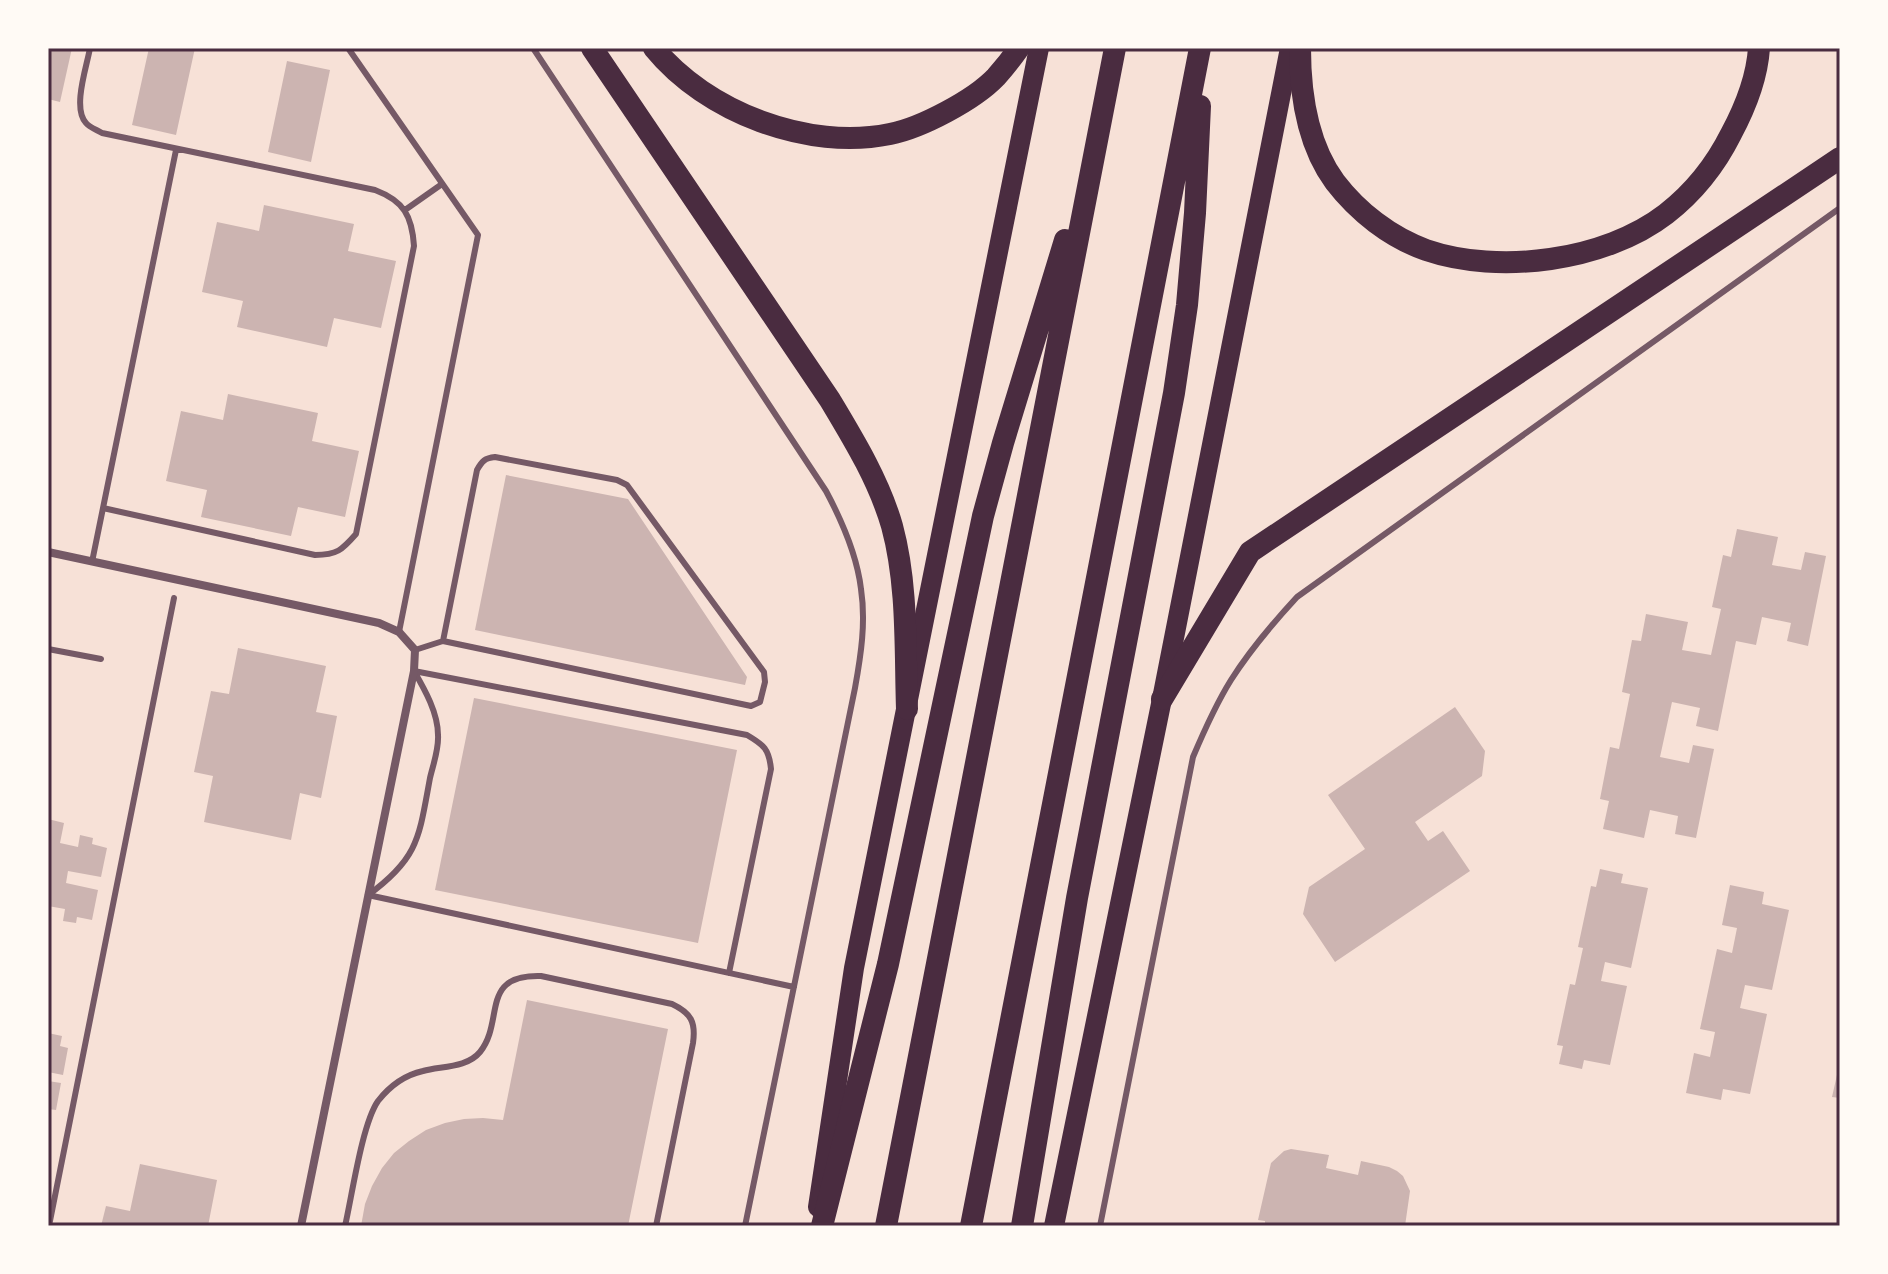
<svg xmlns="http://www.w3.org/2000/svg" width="1888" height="1274" font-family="'Space Grotesk',sans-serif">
<rect width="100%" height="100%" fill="#f7e1d7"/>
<path fill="#ccb4b1" d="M 48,48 L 72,48 L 60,102 L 48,99 Z
M 149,48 L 195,48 L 176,135 L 132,125 Z
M 287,61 L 330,70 L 311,162 L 268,152 Z
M 264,205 L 354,224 L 348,251 L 396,261 L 381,328 L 334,318 L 327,347 L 237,327 L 243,301 L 202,292 L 217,222 L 259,231 Z
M 228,394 L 318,413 L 312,441 L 359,451 L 345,517 L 298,507 L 291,536 L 201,517 L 207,490 L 166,481 L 181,411 L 223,420 Z
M 506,475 L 628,499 L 747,677 L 745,685 L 475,630 Z
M 1737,529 L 1778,537 L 1772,565 L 1801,570 L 1805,552 L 1826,556 L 1808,646 L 1787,641 L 1791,623 L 1762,617 L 1756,645 L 1736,641 L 1718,731 L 1696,726 L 1700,708 L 1672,702 L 1660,757 L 1689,763 L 1693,745 L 1714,749 L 1696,838 L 1675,834 L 1678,816 L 1650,810 L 1644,838 L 1603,829 L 1609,801 L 1600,799 L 1610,747 L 1619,749 L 1630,694 L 1622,692 L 1632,640 L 1641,641 L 1646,614 L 1688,622 L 1682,650 L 1711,655 L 1721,609 L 1712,607 L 1723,555 L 1731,557 Z
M 238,648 L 326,666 L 316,712 L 337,716 L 321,798 L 300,793 L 291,840 L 204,822 L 213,776 L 194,772 L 211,691 L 229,694 Z
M 474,698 L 737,750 L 698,943 L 435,890 Z
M 1455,707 L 1485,751 L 1482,776 L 1415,822 L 1428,841 L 1443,831 L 1470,871 L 1335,962 L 1303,914 L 1309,887 L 1365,849 L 1328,795 Z
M 48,819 L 64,823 L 60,843 L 78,847 L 80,835 L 93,838 L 92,844 L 107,848 L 101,877 L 68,871 L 66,883 L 98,890 L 92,920 L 77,917 L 76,923 L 63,921 L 65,909 L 48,906 Z
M 1600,869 L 1623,874 L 1621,883 L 1648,888 L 1631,968 L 1605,962 L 1601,981 L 1627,986 L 1610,1065 L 1584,1060 L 1582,1069 L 1559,1064 L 1563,1046 L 1557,1045 L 1570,984 L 1575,985 L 1583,948 L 1578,947 L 1591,886 L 1596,887 Z
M 1730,885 L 1764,892 L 1762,904 L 1789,910 L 1772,990 L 1745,985 L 1740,1008 L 1767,1014 L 1750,1094 L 1723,1089 L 1721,1100 L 1686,1093 L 1694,1053 L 1710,1057 L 1715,1032 L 1700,1029 L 1717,949 L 1732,953 L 1737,928 L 1722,925 Z
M 527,1000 L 668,1029 L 628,1226 L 361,1226 L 365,1204 L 372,1186 L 382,1168 L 394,1153 L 409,1141 L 426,1130 L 445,1123 L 464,1119 L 483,1118 L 503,1120 Z
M 48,1033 L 62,1036 L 60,1046 L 68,1048 L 63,1075 L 48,1072 Z
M 1839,1066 L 1840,1066 L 1840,1098 L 1832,1097 Z
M 48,1081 L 61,1083 L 56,1110 L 48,1109 Z
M 1291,1149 L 1329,1155 L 1326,1168 L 1358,1175 L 1361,1161 L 1389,1167 L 1397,1171 L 1403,1176 L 1410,1191 L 1405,1226 L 1265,1226 L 1265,1221 L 1258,1220 L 1271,1163 L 1284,1151 Z
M 140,1164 L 217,1180 L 208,1226 L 101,1226 L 106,1206 L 130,1211 Z"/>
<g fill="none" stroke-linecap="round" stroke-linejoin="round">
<path stroke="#755966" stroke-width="6" d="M 90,48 C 87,66 72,108 86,123 C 89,127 97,130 102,133 L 375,190 C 404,201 412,216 414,246 L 356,534 C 342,550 337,555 315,555 L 103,508
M 348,48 L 478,235 L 399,632
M 533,48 L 826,491 C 842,521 857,555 861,589 C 866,622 861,655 855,688 L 745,1226
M 405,210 L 442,184
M 92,562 L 176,150
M 48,649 L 101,659
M 415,650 L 443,641 L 751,706 L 760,702 L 765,682 L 764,672 L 627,485 L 617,480 L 495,457 C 485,458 482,461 477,470 L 443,641
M 414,671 L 747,735 C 764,745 769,749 771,769 L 729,973
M 368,895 L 794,987
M 368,895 C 419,858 419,837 430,778 C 433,765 439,749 438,735 C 438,713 425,690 414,671
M 49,1226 L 174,598
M 345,1226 C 352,1196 362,1124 378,1101 C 389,1087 405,1075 423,1071 C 441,1066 467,1068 480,1052 C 505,1021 479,974 541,976 L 672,1004 C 691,1013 696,1022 693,1043 L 656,1226
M 1100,1226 L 1193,757 C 1204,731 1216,704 1231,680 C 1250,650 1273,623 1297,597 L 1840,208"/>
<path stroke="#755966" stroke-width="8" d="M 48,552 L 379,623 L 399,632 L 415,650 L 414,671 L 301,1226"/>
<path stroke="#4a2c40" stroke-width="20" d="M 818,1207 L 854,968 L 1039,48
M 1054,1226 L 1162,699 L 1290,48"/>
<path stroke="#4a2c40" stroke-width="22" d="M 592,48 L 830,400 C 854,440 879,481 892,526 C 908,585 905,649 907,709
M 654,48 C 706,112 808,151 890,134 C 921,128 974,100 996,77 C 1004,68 1012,58 1019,48
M 1300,48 C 1300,93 1307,144 1335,182 C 1358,212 1390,237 1426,250 C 1499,275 1605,261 1666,214 C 1693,193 1716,164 1731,134 C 1745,108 1757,78 1759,48
M 1162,699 L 1250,552 L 1840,158
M 822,1226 L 888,964 L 983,516 L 1003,443 L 1065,240
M 886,1226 L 1115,48
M 971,1226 L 1200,48
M 1022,1226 L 1077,898 L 1174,393 L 1187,305 L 1195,213 L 1200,106"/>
</g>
<rect width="1888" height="1274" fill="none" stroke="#fffaf5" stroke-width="100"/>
<rect x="50" y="50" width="1788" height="1174" fill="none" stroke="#4a2c40" stroke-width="3"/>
</svg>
